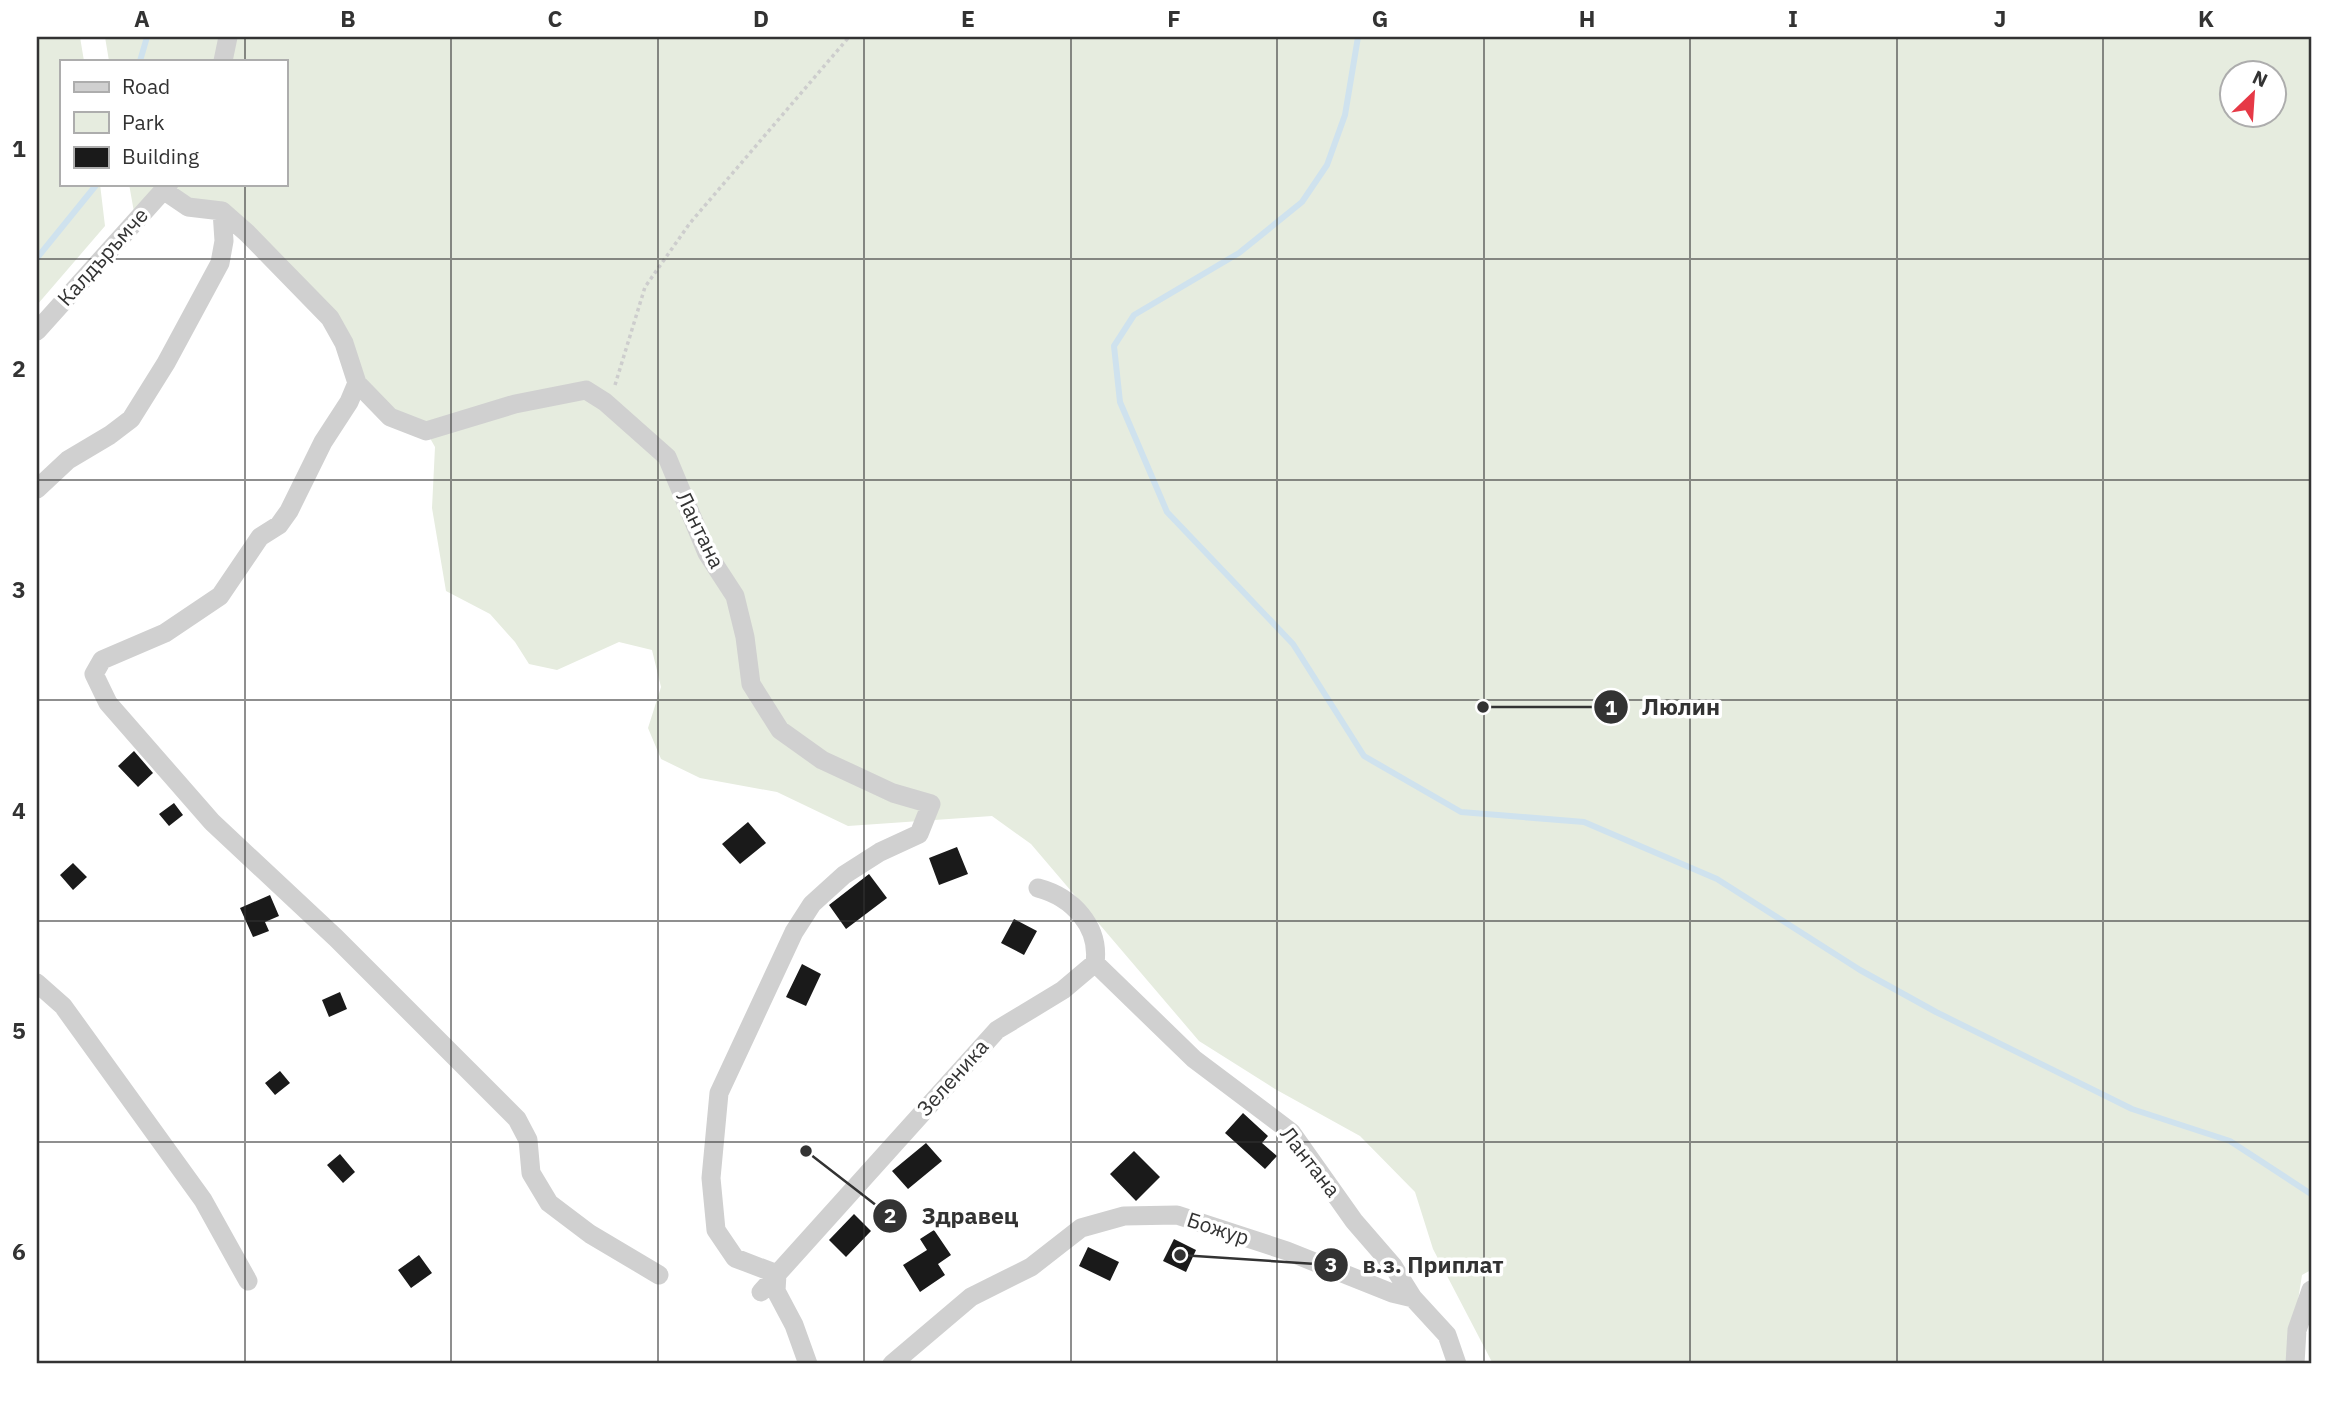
<svg xmlns="http://www.w3.org/2000/svg" width="2348" height="1401" font-family="'IBM Plex Sans',sans-serif">
<rect width="100%" height="100%" fill="#fff"/>
<path fill="#e6ecdf" fill-rule="evenodd" d="M 37,37 L 80,37 L 84,61 L 61,61 L 61,184 L 100,184 L 105,226 L 37,305 Z
M 105,37 L 2311,37 L 2311,1270 L 2302,1275 L 2288,1364 L 1493,1364 L 1433,1249 L 1415,1192 L 1360,1136 L 1275,1089 L 1199,1041 L 1031,844 L 992,816 L 848,826 L 777,792 L 700,778 L 661,759 L 648,728 L 661,687 L 652,650 L 619,642 L 557,670 L 529,664 L 515,642 L 490,614 L 446,591 L 432,508 L 435,447 L 426,431 L 364,389 L 343,328 L 228,211 L 158,195 L 134,212 L 129,184 L 285,184 L 285,61 L 109,61 ZM 2232,74 L 2274,74 L 2274,116 L 2232,116 Z"/>
<g fill="none" stroke-linecap="round" stroke-linejoin="round">
<path stroke="#cfe2ee" stroke-width="6" d="M 1358,37 L 1345,115 L 1327,165 L 1302,202 L 1239,253 L 1134,315 L 1114,346 L 1120,402 L 1167,512 L 1293,644 L 1364,756 L 1461,812 L 1584,822 L 1717,879 L 1860,970 L 1936,1012 L 2132,1109 L 2230,1141 L 2311,1194
M 140,61 L 147,37
M 37,258 L 97,184"/>
</g>
<path fill="#1a1a1a" d="M 134,751 L 153,773 L 138,787 L 118,766 Z
M 174,803 L 183,815 L 169,826 L 159,814 Z
M 748,822 L 766,843 L 740,864 L 722,844 Z
M 957,847 L 968,874 L 939,885 L 929,858 Z
M 73,863 L 87,877 L 73,890 L 60,875 Z
M 869,874 L 887,898 L 846,929 L 829,905 Z
M 270,895 L 279,916 L 265,922 L 269,931 L 253,937 L 240,908 Z
M 1014,919 L 1037,931 L 1024,955 L 1001,943 Z
M 802,964 L 821,974 L 806,1006 L 786,997 Z
M 340,992 L 347,1009 L 329,1017 L 322,1000 Z
M 280,1071 L 290,1083 L 275,1095 L 265,1083 Z
M 1243,1113 L 1268,1136 L 1262,1143 L 1277,1156 L 1265,1169 L 1225,1133 Z
M 926,1143 L 942,1161 L 908,1189 L 892,1171 Z
M 1134,1151 L 1160,1177 L 1136,1201 L 1110,1174 Z
M 340,1154 L 355,1172 L 343,1183 L 327,1165 Z
M 854,1214 L 871,1231 L 846,1257 L 829,1240 Z
M 934,1230 L 951,1255 L 938,1264 L 945,1275 L 920,1292 L 903,1265 L 927,1250 L 920,1239 Z
M 1174,1239 L 1196,1250 L 1186,1272 L 1163,1261 Z
M 1088,1247 L 1119,1262 L 1110,1281 L 1079,1266 Z
M 419,1255 L 432,1273 L 411,1288 L 398,1270 Z"/>
<g fill="none" stroke-linecap="round" stroke-linejoin="round">
<path stroke="#cdcdcd" stroke-width="3.5" stroke-dasharray="3.5 3.5" stroke-linecap="butt" d="M 615,385 L 645,287 L 690,223 L 849,37"/>
<path stroke="#d0d0d0" stroke-width="19" d="M 223,61 L 228,37
M 163,190 L 188,207 L 222,211 L 247,233 L 330,318 L 344,343 L 357,383 L 390,417 L 426,431 L 515,404 L 586,390 L 605,402 L 667,457 L 707,553 L 735,596 L 745,637 L 751,684 L 780,730 L 822,760 L 893,793 L 931,804 L 919,834 L 880,852 L 844,875 L 812,904 L 794,932 L 719,1093 L 711,1178 L 716,1230 L 735,1258 L 777,1274 L 776,1291 L 794,1325 L 808,1364
M 37,331 L 169,184
M 357,383 L 349,402 L 323,442 L 289,511 L 279,525 L 260,537 L 220,596 L 165,633 L 102,660 L 94,674 L 108,703 L 212,822 L 336,938 L 517,1119 L 528,1140 L 531,1173 L 549,1203 L 590,1234 L 659,1275
M 37,489 L 68,460 L 110,435 L 131,419 L 166,363 L 220,263 L 224,241 L 222,211
M 1095,963 L 1194,1059 L 1291,1132 L 1354,1221 L 1393,1266 L 1413,1298 L 1447,1335 L 1457,1364
M 37,983 L 63,1006 L 203,1200 L 248,1281
M 761,1292 L 997,1030 L 1063,990 L 1095,963 C 1100,926 1072,897 1038,888
M 892,1364 L 971,1297 L 1031,1267 L 1081,1228 L 1124,1216 L 1177,1215 L 1287,1251 L 1392,1293 L 1413,1298
M 2295,1364 L 2297,1330 L 2311,1290"/>
</g>
<path fill="none" stroke="#333" stroke-width="2" stroke-opacity="0.55" d="M 245,37 L 245,61M 451,37 L 451,1364M 658,37 L 658,1364M 864,37 L 864,1364M 1071,37 L 1071,1364M 1277,37 L 1277,1364M 1484,37 L 1484,1364M 1690,37 L 1690,1364M 1897,37 L 1897,1364M 2103,37 L 2103,1364M 245,184 L 245,1364M 37,259 L 2311,259M 37,480 L 2311,480M 37,700 L 2311,700M 37,921 L 2311,921M 37,1142 L 2311,1142"/>
<g text-anchor="middle" stroke-width="7" stroke-linejoin="round" paint-order="stroke">
<g font-size="21" fill="#333" stroke="#fff">
<text transform="translate(103 257) rotate(-48)" y="7">Калдъръмче</text>
<text transform="translate(700 530) rotate(64)" y="7">Лантана</text>
<text transform="translate(953 1078) rotate(-48)" y="7">Зеленика</text>
<text transform="translate(1310 1162) rotate(52)" y="7">Лантана</text>
<text transform="translate(1218 1229) rotate(18)" y="7">Божур</text>
</g>
</g>
<path fill="none" stroke="#333" stroke-width="2.5" d="M1483 707L1611 707M806 1151L890 1216M1180 1255L1331 1265"/>
<g fill="#333" stroke="#fff" stroke-width="2.5">
<circle cx="1483" cy="707" r="7"/>
<circle cx="806" cy="1151" r="7"/>
<circle cx="1180" cy="1255" r="7"/>
<circle cx="1611" cy="707" r="18"/>
<circle cx="890" cy="1216" r="18"/>
<circle cx="1331" cy="1265" r="18"/>
</g>
<g font-size="21" text-anchor="middle" font-weight="bold" fill="#fff">
<text x="1611" y="715">1</text>
<text x="890" y="1223">2</text>
<text x="1331" y="1272">3</text>
</g>
<g font-size="23" text-anchor="middle" font-weight="bold" fill="#333" stroke="#fff" stroke-width="7" stroke-linejoin="round" paint-order="stroke">
<text x="1681" y="715">Люлин</text>
<text x="970" y="1224">Здравец</text>
<text x="1433" y="1273">в.з. Приплат</text>
</g>
<rect width="2348" height="1401" fill="none" stroke="#ffffff" stroke-width="77"/>
<rect x="60" y="60" width="228" height="126" fill="#ffffff" stroke="#adadad" stroke-width="2"/>
<rect x="74" y="82" width="35" height="10" fill="#d0d0d0" stroke="#adadad" stroke-width="2"/>
<text x="122" y="94" font-size="21" fill="#333333">Road</text>
<rect x="74" y="112" width="35" height="21" fill="#e6ecdf" stroke="#adadad" stroke-width="2"/>
<text x="122" y="130" font-size="21" fill="#333333">Park</text>
<rect x="74" y="147" width="35" height="21" fill="#1a1a1a" stroke="#adadad" stroke-width="2"/>
<text x="122" y="164" font-size="21" fill="#333333">Building</text>
<g transform="translate(2253 94) rotate(25)"><circle r="33" fill="#ffffff" stroke="#adadad" stroke-width="2"/>
<path d="M0-5L12 26L0 18L-12 26Z" fill="#e63946"/>
<text y="-10" font-size="19" font-weight="bold" text-anchor="middle" fill="#333333">N</text>
</g>
<rect x="38" y="38" width="2272" height="1324" fill="none" stroke="#333" stroke-width="2.5"/>
<g font-size="23" text-anchor="middle" font-weight="bold" fill="#333">
<text x="142" y="27">A</text>
<text x="348" y="27">B</text>
<text x="555" y="27">C</text>
<text x="761" y="27">D</text>
<text x="968" y="27">E</text>
<text x="1174" y="27">F</text>
<text x="1380" y="27">G</text>
<text x="1587" y="27">H</text>
<text x="1793" y="27">I</text>
<text x="2000" y="27">J</text>
<text x="2206" y="27">K</text>
<text x="19" y="157">1</text>
<text x="19" y="377">2</text>
<text x="19" y="598">3</text>
<text x="19" y="819">4</text>
<text x="19" y="1039">5</text>
<text x="19" y="1260">6</text>
</g>
</svg>
